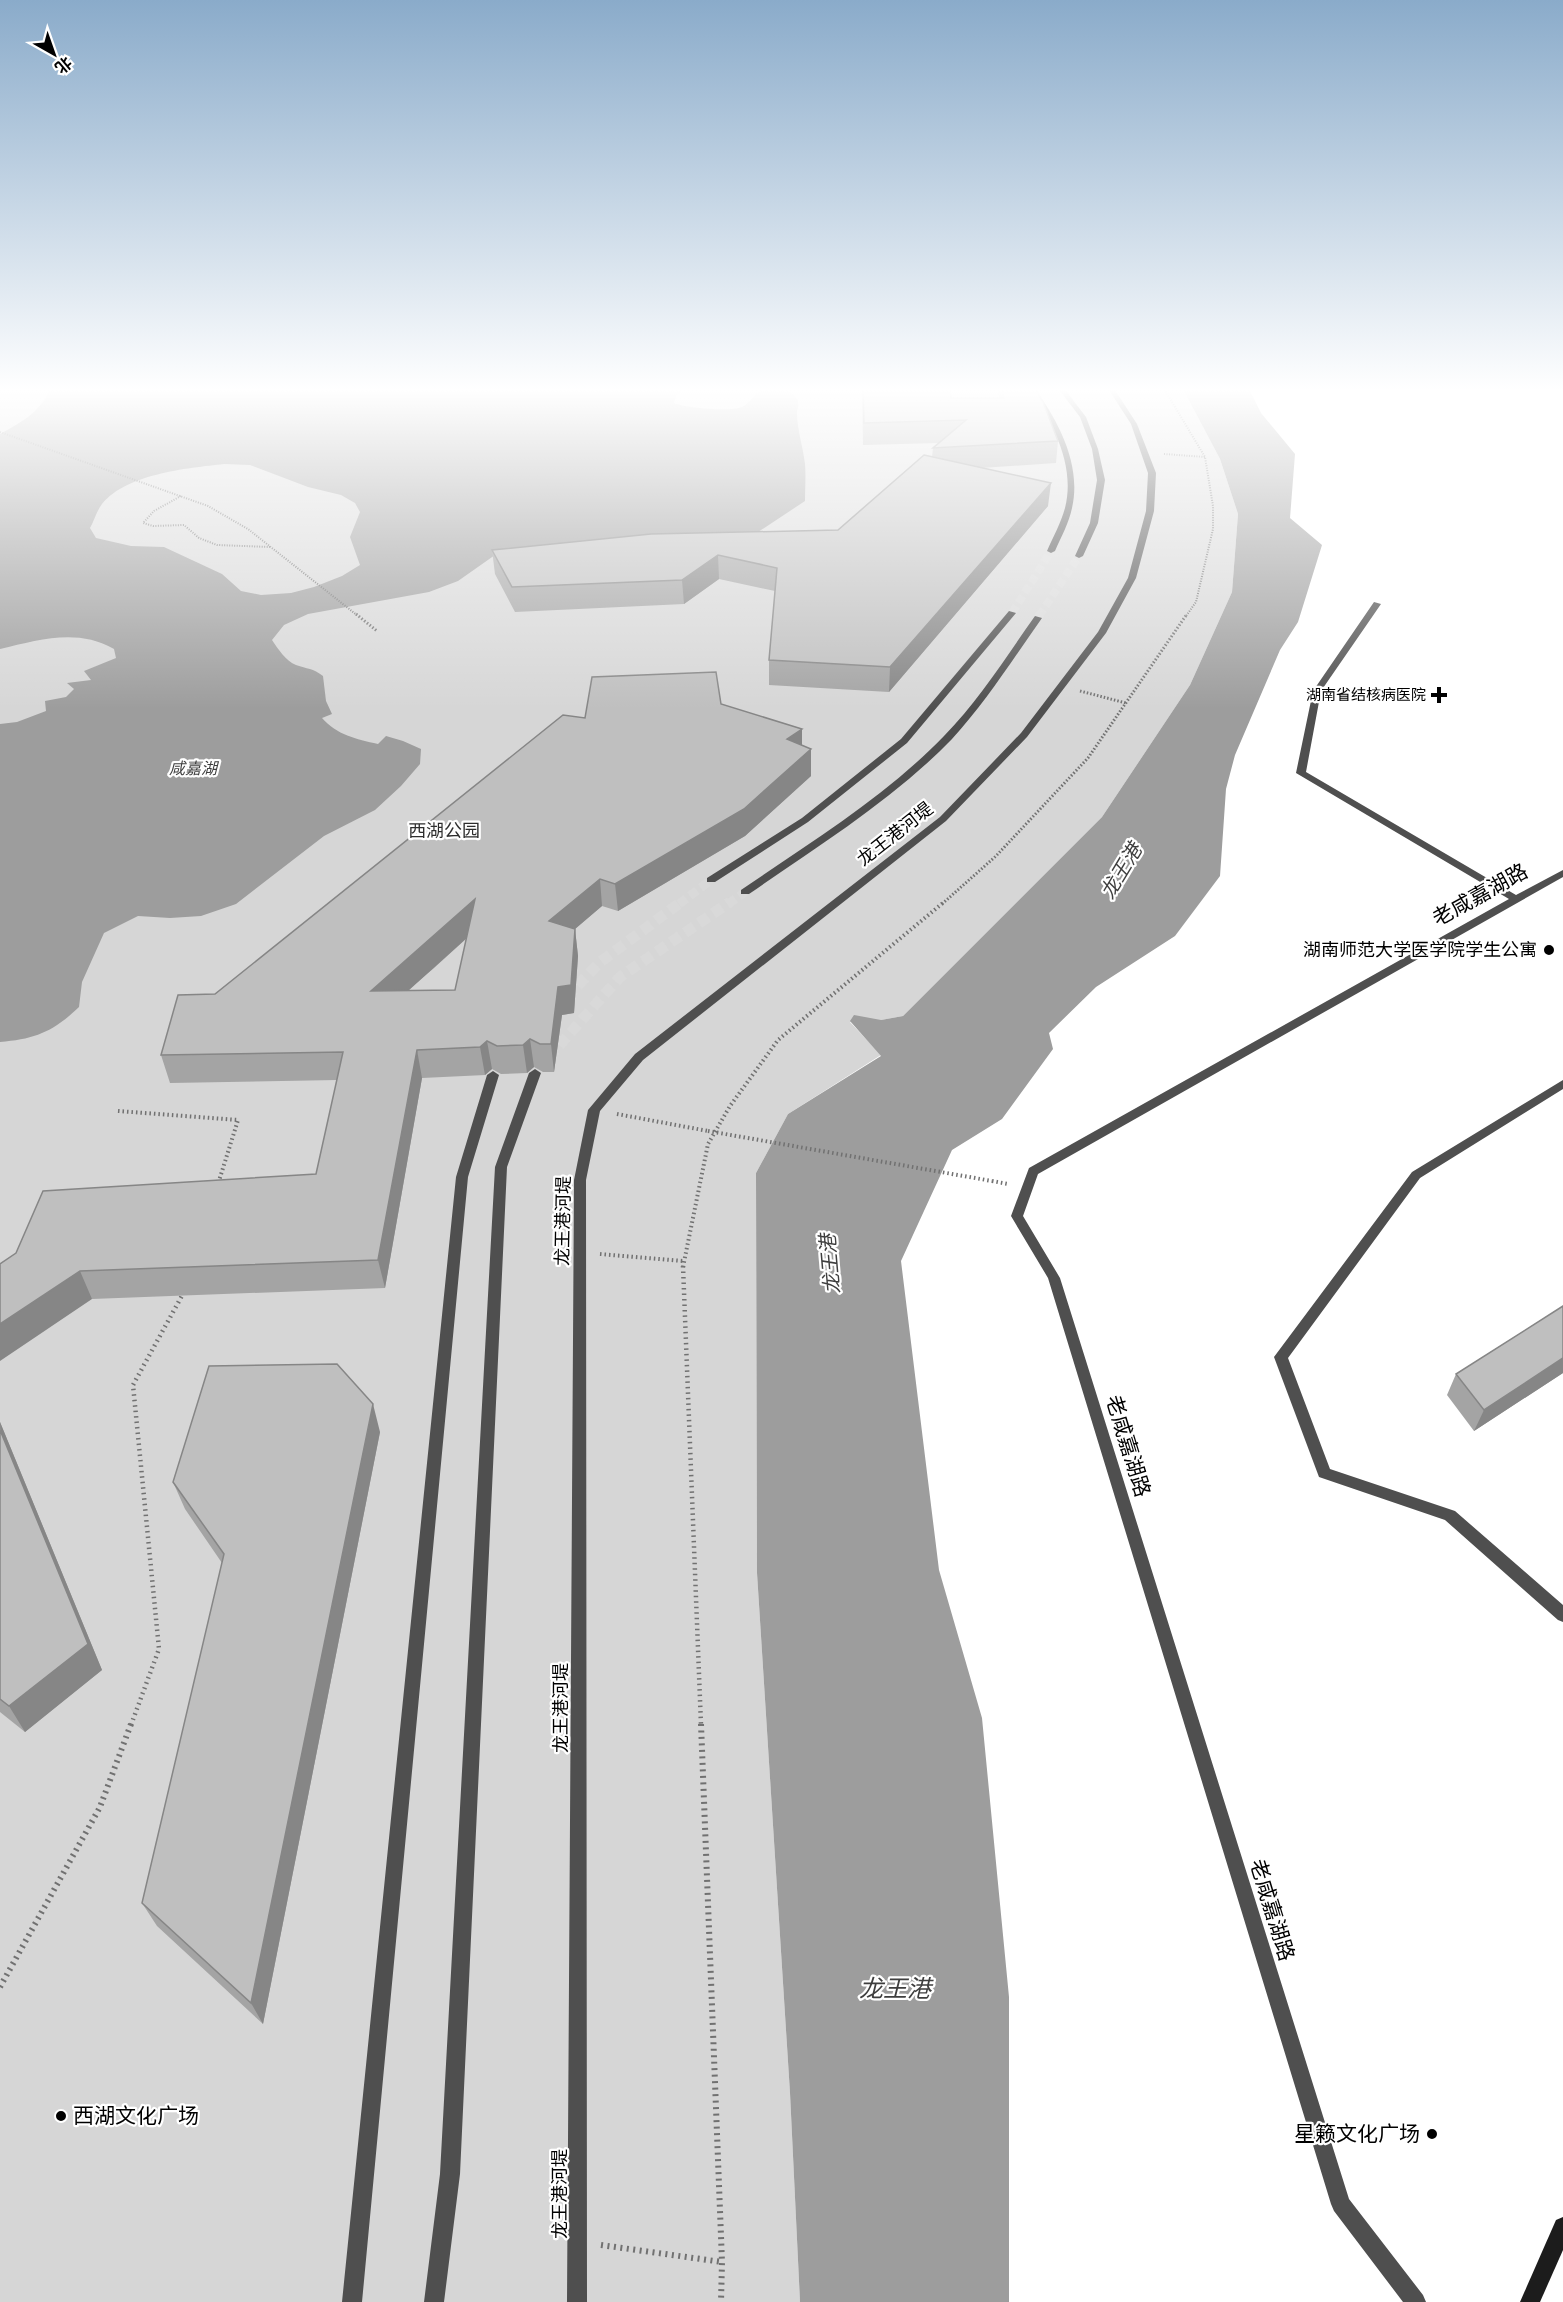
<svg xmlns="http://www.w3.org/2000/svg" width="1563" height="2302" font-family="Rubik,'Noto Sans SC',sans-serif">
<rect width="100%" height="100%" fill="#fff"/>
<path fill="#d6d6d6" d="M 0,387 L 1179,387 L 1185,393 L 1220,459 L 1238,514 L 1232,592 L 1190,685 L 1102,817 L 903,1016 L 881,1020 L 850,1022 L 881,1055 L 788,1114 L 756,1173 L 757,1573 L 790,2093 L 800,2302 L 0,2302 Z"/>
<path fill="#9d9d9d" fill-rule="evenodd" d="M 51,387 L 686,387 L 676,396 L 674,403 C 684,408 732,412 742,407 C 753,402 753,391 768,389 C 777,387 793,391 797,399 C 800,405 797,408 797,413 C 797,429 803,447 805,464 C 806,476 805,489 805,501 L 740,544 L 519,547 L 495,555 L 458,581 L 429,592 L 308,614 L 284,625 L 272,640 C 278,649 286,661 296,665 C 307,669 313,668 323,676 L 326,701 L 332,714 L 322,718 C 337,735 356,739 378,744 L 386,736 L 403,741 L 421,749 L 420,764 L 401,786 L 375,810 L 324,836 L 236,904 L 201,916 L 170,918 L 138,916 L 104,933 L 82,982 L 79,1007 C 53,1032 35,1039 0,1042 L 0,724 L 17,722 L 46,711 L 45,701 L 66,697 L 74,689 L 67,683 L 91,680 L 84,671 L 116,658 L 114,649 C 77,628 39,640 0,649 L 0,434 C 22,422 42,411 51,387 ZM 224,464 L 250,465 L 308,487 L 341,495 L 355,503 L 360,512 L 350,537 L 360,565 L 342,576 L 314,587 L 291,593 L 261,595 L 241,591 L 222,574 L 164,547 L 131,546 L 96,538 L 90,528 C 94,521 96,513 100,507 C 122,474 188,468 224,464 Z
M 1179,387 L 1248,387 L 1261,413 L 1295,454 L 1290,518 L 1322,545 L 1298,622 L 1280,650 L 1235,755 L 1226,789 L 1220,876 L 1175,936 L 1096,987 L 1049,1033 L 1053,1049 L 1002,1119 L 952,1150 L 901,1261 L 939,1570 L 982,1718 L 1009,1997 L 1009,2302 L 800,2302 L 790,2093 L 757,1573 L 756,1173 L 788,1114 L 881,1056 L 850,1021 L 854,1015 L 881,1020 L 903,1016 L 1102,817 L 1190,685 L 1232,592 L 1238,514 L 1220,459 L 1185,393 Z"/>
<g fill="none" stroke-linecap="round" stroke-linejoin="round">
<path stroke="#d9d9d9" stroke-width="8" stroke-dasharray="8 4" stroke-linecap="butt" d="M 1012,613 L 1051,551
M 1039,616 L 1079,556"/>
<path stroke="#d9d9d9" stroke-width="9" stroke-dasharray="9 4.5" stroke-linecap="butt" d="M 1038,618 L 1040,614
M 679,904 L 711,880
M 728,904 L 745,892"/>
<path stroke="#d9d9d9" stroke-width="11" stroke-dasharray="11 6" stroke-linecap="butt" d="M 566,998 L 599,963 L 681,902
M 548,1058 L 620,977 L 730,902"/>
<path stroke="#717171" stroke-width="2" stroke-dasharray="1 1.5" stroke-linecap="butt" d="M 1163,387 L 1205,457 L 1213,506 L 1213,529 L 1196,602 L 1186,616
M 0,432 L 208,506 L 248,529 L 358,616
M 1164,454 L 1205,457
M 181,496 L 154,511 L 143,523 L 153,526 L 184,525 L 199,538 L 217,545 L 270,547"/>
<path stroke="#717171" stroke-width="3" stroke-dasharray="1.5 2" stroke-linecap="butt" d="M 356,614 L 377,631
M 1080,691 L 1126,703
M 942,904 L 996,856 L 1088,758 L 1187,614"/>
<path stroke="#717171" stroke-width="4" stroke-dasharray="1.5 3" stroke-linecap="butt" d="M 118,1111 L 238,1120 L 218,1184
M 617,1114 L 708,1131
M 992,1181 L 1008,1184
M 600,1254 L 683,1261
M 683,1267 L 708,1144 L 730,1106 L 778,1040 L 944,902"/>
<path stroke="#717171" stroke-width="4.5" stroke-dasharray="1.5 4" stroke-linecap="butt" d="M 683,1266 L 701,1725
M 131,1725 L 159,1649 L 133,1385 L 184,1292"/>
<path stroke="#717171" stroke-width="6" stroke-dasharray="2 4.5" stroke-linecap="butt" d="M 701,1724 L 722,2262 L 721,2302
M 0,1987 L 100,1807 L 131,1724
M 601,2245 L 722,2262"/>
<path fill="#4f4f4f" fill-rule="evenodd" d="M 1107,387 L 1113,387 L 1137,424 L 1156,473 L 1154,511 L 1136,578 L 1106,633 L 1027,737 L 946,821 L 643,1060 L 600,1111 L 586,1180 L 587,2302 L 567,2302 L 574,1180 L 588,1110 L 635,1054 L 940,817 L 1021,733 L 1098,632 L 1128,578 L 1146,511 L 1148,473 L 1131,424 Z"/>
<path fill="#4f4f4f" fill-rule="evenodd" d="M 1028,387 L 1034,387 C 1058,421 1082,464 1072,508 C 1069,523 1061,537 1055,551 L 1051,553 L 1047,551 C 1053,537 1061,523 1065,508 C 1076,465 1052,421 1028,387 Z
M 1057,387 L 1063,387 L 1086,417 L 1098,449 L 1105,480 L 1098,523 L 1083,556 L 1079,558 L 1075,556 L 1090,523 L 1097,480 L 1092,449 L 1080,417 Z
M 1374,602 L 1381,604 L 1321,691 L 1306,772 L 1516,895 L 1563,870 L 1563,877 L 1038,1174 L 1023,1216 L 1060,1278 L 1349,2199 L 1423,2295 L 1426,2302 L 1403,2302 L 1334,2211 L 1331,2204 L 1048,1278 L 1011,1216 L 1029,1168 L 1509,899 L 1296,773 L 1313,691 Z
M 1009,611 L 1016,613 L 907,743 L 808,822 L 715,882 L 707,882 L 707,878 L 802,818 L 901,739 Z
M 1035,616 L 1042,618 C 1013,659 986,702 952,739 C 893,800 818,846 749,894 L 741,894 L 741,890 C 811,842 885,797 944,736 C 979,700 1006,657 1035,616 Z
M 535,1069 L 541,1073 L 507,1167 L 460,2174 L 444,2302 L 424,2302 L 440,2174 L 495,1167 L 529,1073 Z
M 493,1071 L 499,1075 L 468,1177 L 362,2302 L 342,2302 L 456,1177 L 487,1075 Z
M 1563,1080 L 1563,1089 L 1420,1178 L 1288,1358 L 1330,1469 L 1455,1511 L 1563,1605 L 1563,1622 L 1558,1620 L 1445,1520 L 1319,1477 L 1274,1357 L 1412,1172 Z"/>
<path fill="#1c1c1c" fill-rule="evenodd" d="M 1563,2217 L 1563,2250 L 1540,2302 L 1520,2302 L 1556,2220 Z"/>
<path stroke="#717171" stroke-width="4" stroke-dasharray="1.5 3" stroke-linecap="butt" d="M 708,1131 L 992,1181"/>
</g>
<path fill="#a4a4a4" fill-rule="evenodd" d="M 862,387 L 950,387 L 951,398 L 999,398 L 997,387 L 1034,387 L 1058,441 L 1056,463 L 981,468 L 1048,506 L 889,692 L 769,685 L 769,660 L 775,591 L 719,579 L 684,604 L 515,612 L 495,574 L 492,550 L 838,530 L 932,457 L 933,448 L 939,443 L 863,445 Z
M 721,704 L 802,729 L 802,746 L 811,776 L 745,836 L 618,911 L 602,906 L 575,929 L 578,956 L 574,1013 L 562,1015 L 554,1072 L 543,1072 L 534,1067 L 527,1073 L 501,1074 L 492,1069 L 485,1075 L 422,1078 L 385,1288 L 92,1299 L 0,1264 L 316,1174 L 337,1080 L 170,1083 L 161,1055 L 215,994 L 585,718 ZM 467,938 L 455,990 L 408,990 L 434,968 Z
M 1563,1306 L 1563,1373 L 1474,1431 L 1447,1395 L 1456,1374 Z
M 0,1422 L 102,1670 L 25,1732 L 0,1712 Z
M 380,1432 L 263,2024 L 157,1926 L 142,1903 L 222,1563 L 185,1509 L 173,1482 Z"/>
<path fill="#868686" d="M 1051,483 L 1048,506 L 889,692 L 890,667 Z
M 718,555 L 719,579 L 684,604 L 682,580 Z
M 802,729 L 802,755 L 787,739 Z
M 811,749 L 811,776 L 745,836 L 618,911 L 615,884 Z
M 600,879 L 602,906 L 575,929 L 578,956 L 574,1013 L 562,1015 L 554,1072 L 551,1044 L 549,921 Z
M 475,899 L 479,927 L 377,1019 L 371,991 Z
M 530,1039 L 534,1067 L 527,1073 L 523,1045 Z
M 487,1041 L 492,1069 L 485,1075 L 480,1047 Z
M 417,1050 L 422,1078 L 385,1288 L 378,1260 Z
M 80,1271 L 92,1299 L 0,1361 L 0,1324 Z
M 1563,1358 L 1563,1373 L 1474,1431 L 1484,1410 Z
M 373,1404 L 380,1432 L 263,2024 L 251,2003 Z
M 0,1422 L 102,1670 L 25,1732 L 9,1706 Z"/>
<path fill="#bfbfbf" stroke="#868686" stroke-width="1.5" fill-rule="evenodd" d="M 863,387 L 950,387 L 951,398 L 1004,398 L 1002,387 L 1034,387 L 1043,402 L 1058,441 L 933,448 L 966,420 L 864,423 Z
M 924,455 L 1051,483 L 890,667 L 769,660 L 777,568 L 718,555 L 682,580 L 512,587 L 492,550 L 651,534 L 838,530 Z
M 716,672 L 721,704 L 802,729 L 787,739 L 811,749 L 744,809 L 615,884 L 600,879 L 549,921 L 575,929 L 571,985 L 558,987 L 551,1044 L 540,1044 L 530,1039 L 523,1045 L 497,1046 L 487,1041 L 480,1047 L 417,1050 L 378,1260 L 80,1271 L 0,1324 L 0,1264 L 16,1253 L 43,1191 L 316,1174 L 343,1052 L 161,1055 L 178,995 L 215,994 L 563,715 L 585,718 L 592,677 ZM 475,899 L 455,990 L 371,991 Z
M 1563,1306 L 1563,1358 L 1484,1410 L 1456,1374 Z
M 337,1364 L 373,1404 L 251,2003 L 142,1903 L 224,1554 L 173,1482 L 209,1366 Z
M 0,1430 L 88,1644 L 9,1706 L 0,1699 Z"/>
<linearGradient id="sky" x2="0" y2="1"><stop stop-color="#8aabca"/><stop offset="0.55" stop-color="#fff"/><stop offset="1" stop-color="#fff" stop-opacity="0"/></linearGradient>
<rect width="1563" height="709" fill="url(#sky)"/>
<g fill="#000" stroke="#fff" stroke-width="2">
<path d="M1436 686h6v6h6v6h-6v6h-6v-6h-6v-6h6z"/>
<circle cx="1549" cy="950" r="6"/>
<circle cx="61" cy="2116" r="6"/>
<circle cx="1432" cy="2134" r="6"/>
</g>
<g text-anchor="middle" stroke-width="4.5" stroke-linejoin="round" paint-order="stroke">
<g font-size="15" fill="#000" stroke="#fff" text-anchor="end">
<text x="1426" y="700">湖南省结核病医院</text>
</g>
<g font-size="16" font-style="italic" fill="#3e3e3e" stroke="#fff">
<text x="193" y="774">咸嘉湖</text>
</g>
<g font-size="18" fill="#2d2d2d" stroke="#fff">
<text x="444" y="837">西湖公园</text>
</g>
<g font-size="18" fill="#000" stroke="#fff">
<text transform="translate(895 834) rotate(-38)" y="6">龙王港河堤</text>
<text transform="translate(563 1221) rotate(-89)" y="6">龙王港河堤</text>
<text transform="translate(561 1708) rotate(-90)" y="6">龙王港河堤</text>
<text transform="translate(560 2194) rotate(-90)" y="6">龙王港河堤</text>
</g>
<g font-size="18" fill="#000" stroke="#fff" text-anchor="end">
<text x="1537" y="956">湖南师范大学医学院学生公寓</text>
</g>
<g font-size="20" font-style="italic" fill="#3e3e3e" stroke="#fff">
<text transform="translate(1121 871) rotate(-59)" y="7">龙王港</text>
<text transform="translate(830 1264) rotate(-95)" y="7">龙王港</text>
</g>
<g font-size="21" fill="#000" stroke="#fff">
<text transform="translate(1480 895) rotate(-29)" y="7">老咸嘉湖路</text>
<text transform="translate(1128 1446) rotate(73)" y="7">老咸嘉湖路</text>
<text transform="translate(1272 1910) rotate(73)" y="7">老咸嘉湖路</text>
</g>
<g font-size="21" fill="#000" stroke="#fff" text-anchor="start">
<text x="73" y="2123">西湖文化广场</text>
<text x="1420" y="2141" text-anchor="end">星籁文化广场</text>
</g>
<g font-size="24" font-style="italic" fill="#3e3e3e" stroke="#fff">
<text x="895" y="1997">龙王港</text>
</g>
</g>
<g transform="translate(54 54) rotate(140)" stroke="#ffffff" stroke-width="4.5" paint-order="stroke">
<path d="M0-4.5L10 22L0 15L-10 22Z" fill="#000000"/>
<text y="-9" font-size="16" font-weight="bold" text-anchor="middle" fill="#000000">北</text>
</g>
</svg>
